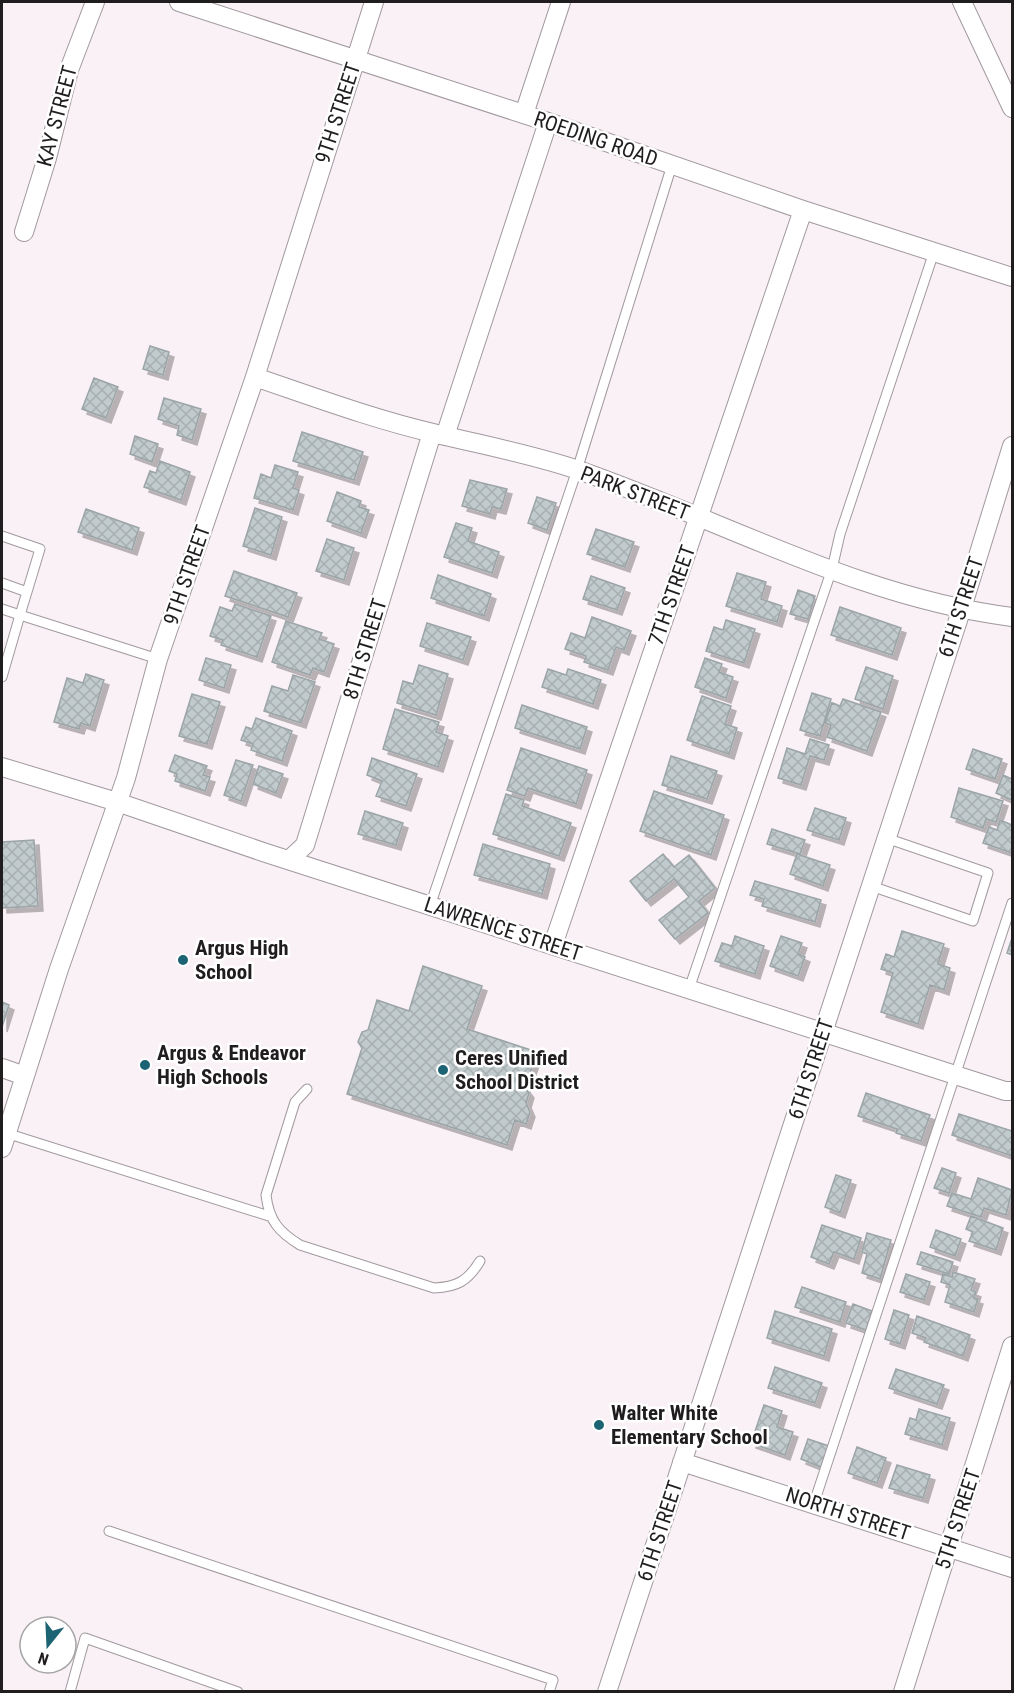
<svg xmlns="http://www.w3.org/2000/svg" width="1014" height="1693" font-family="'Roboto Condensed',sans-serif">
<defs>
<pattern id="building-cross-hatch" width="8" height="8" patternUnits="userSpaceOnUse" patternTransform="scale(1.5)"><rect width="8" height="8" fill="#c1cbce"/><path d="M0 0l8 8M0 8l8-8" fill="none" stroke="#a6aeb0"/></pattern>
<filter id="shadow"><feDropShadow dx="5" dy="5" stdDeviation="0" flood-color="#0004"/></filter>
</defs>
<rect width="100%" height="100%" fill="#f9f1f6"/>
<path fill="url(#building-cross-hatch)" stroke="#9ba4a7" stroke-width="1.5" filter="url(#shadow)" d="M 150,346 L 169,352 L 163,375 L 143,369 Z
M 94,378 L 118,387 L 106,418 L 82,409 Z
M 164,398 L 201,409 L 192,440 L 177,435 L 179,426 L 158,419 Z
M 302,432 L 363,452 L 354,480 L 293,461 Z
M 135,436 L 158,444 L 152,462 L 130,454 Z
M 160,461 L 190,472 L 181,500 L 144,487 L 150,471 L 156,473 Z
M 275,465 L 298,472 L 293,488 L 299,490 L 293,510 L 254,498 L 261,474 L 271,478 Z
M 470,480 L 507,489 L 501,509 L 492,507 L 490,514 L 462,506 Z
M 337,492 L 361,501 L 359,507 L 369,510 L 361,533 L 327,521 Z
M 537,497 L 556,503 L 547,530 L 528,523 Z
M 255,508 L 282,517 L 271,555 L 243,546 Z
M 86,509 L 139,528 L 132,550 L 78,532 Z
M 456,523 L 472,528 L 468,541 L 499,552 L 492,573 L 444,557 Z
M 596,529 L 634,542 L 625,567 L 587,554 Z
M 327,539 L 354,548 L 344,580 L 316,571 Z
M 234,571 L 297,593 L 288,617 L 225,596 Z
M 737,573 L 766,582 L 761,599 L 782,606 L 777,622 L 726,606 Z
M 438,575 L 491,594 L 484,616 L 431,598 Z
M 591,576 L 625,588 L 617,610 L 583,599 Z
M 798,590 L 815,596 L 808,619 L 790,614 Z
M 235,604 L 271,616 L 257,657 L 221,645 L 223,640 L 210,636 L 220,607 L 232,611 Z
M 840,607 L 901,628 L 892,655 L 831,635 Z
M 592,617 L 631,631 L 624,650 L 616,647 L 608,670 L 584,662 L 586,656 L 565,649 L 571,633 L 585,638 Z
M 726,620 L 755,629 L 744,663 L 706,651 L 714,627 L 723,630 Z
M 286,621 L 322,633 L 319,639 L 334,644 L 324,672 L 313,668 L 310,675 L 272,662 Z
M 427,623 L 471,637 L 463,660 L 420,646 Z
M 206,658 L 231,665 L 224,688 L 199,680 Z
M 705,658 L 722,664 L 719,672 L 733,677 L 726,698 L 695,687 Z
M 419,665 L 448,674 L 436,715 L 397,703 L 403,681 L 413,684 Z
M 866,667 L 893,676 L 883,709 L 855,699 Z
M 548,669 L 566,675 L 568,669 L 601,680 L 593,704 L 542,687 Z
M 86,674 L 104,680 L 90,726 L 81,723 L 79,729 L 54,722 L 67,678 L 83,683 Z
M 293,675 L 315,682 L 301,723 L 264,711 L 272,686 L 288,691 Z
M 812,693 L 831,699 L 820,736 L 800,730 Z
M 192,694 L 220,702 L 207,744 L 179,736 Z
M 702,696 L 731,706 L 725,724 L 737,728 L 729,754 L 687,740 Z
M 843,699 L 881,712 L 867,751 L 827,737 L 831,725 L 825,723 L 832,703 L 840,706 Z
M 522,705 L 587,727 L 580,749 L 515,728 Z
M 395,709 L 439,722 L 436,732 L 448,736 L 438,767 L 383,749 Z
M 256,718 L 292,731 L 282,761 L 251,750 L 253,744 L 241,740 L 246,727 L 252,729 Z
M 810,739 L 829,745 L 824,760 L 810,756 L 801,785 L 778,778 L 787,748 L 805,754 Z
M 521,748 L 587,770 L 576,804 L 528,788 L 525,796 L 507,790 Z
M 973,749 L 1002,759 L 995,779 L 966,769 Z
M 175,755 L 207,766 L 203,775 L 210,777 L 205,791 L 175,781 L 177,774 L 169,771 Z
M 671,756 L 717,771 L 707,799 L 662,785 Z
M 372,758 L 417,774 L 406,806 L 376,796 L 382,781 L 367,775 Z
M 236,760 L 253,765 L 241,801 L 224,795 Z
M 259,766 L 283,774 L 276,793 L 253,784 Z
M 1003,775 L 1012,779 L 1012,800 L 996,793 Z
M 959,788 L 1003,801 L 996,822 L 986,819 L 983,828 L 951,817 Z
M 654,791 L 724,815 L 711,855 L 640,831 Z
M 506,794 L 524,800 L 522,806 L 571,823 L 559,856 L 493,834 Z
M 815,808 L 846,818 L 839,840 L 807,830 Z
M 365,811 L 403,823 L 396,845 L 358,834 Z
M 1000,820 L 1012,825 L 1012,853 L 983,843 L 989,827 L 997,830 Z
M 772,829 L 805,840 L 800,854 L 767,844 Z
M 34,840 L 38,906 L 2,908 L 2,842 Z
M 483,844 L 550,864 L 542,894 L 474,875 Z
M 663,854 L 674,867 L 689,855 L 715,888 L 699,901 L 708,913 L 675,939 L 659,920 L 689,897 L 674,879 L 646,901 L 630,881 Z
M 797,854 L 830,865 L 823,886 L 790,874 Z
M 755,881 L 821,900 L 815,922 L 762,906 L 764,899 L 750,895 Z
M 902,931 L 944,944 L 938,964 L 950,968 L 944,990 L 930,985 L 918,1024 L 881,1012 L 893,973 L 881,969 L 886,954 L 894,957 Z
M 735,936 L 764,946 L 755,974 L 715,961 L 722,943 L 732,946 Z
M 781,936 L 802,943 L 798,954 L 805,957 L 798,976 L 770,966 Z
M 1012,938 L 1012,955 L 1007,953 Z
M 423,966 L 482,986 L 467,1029 L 537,1052 L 525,1088 L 529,1093 L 526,1103 L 530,1112 L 526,1124 L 515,1120 L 507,1145 L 347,1094 L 362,1048 L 358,1042 L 362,1032 L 368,1030 L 377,1000 L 409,1011 Z
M 2,1002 L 9,1005 L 2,1027 Z
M 866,1093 L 930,1115 L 921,1141 L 896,1133 L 897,1129 L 858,1116 Z
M 959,1114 L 1012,1131 L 1012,1156 L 952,1135 Z
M 942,1168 L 956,1173 L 949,1193 L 934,1188 Z
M 836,1175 L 851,1180 L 840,1213 L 825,1207 Z
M 978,1178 L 1012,1190 L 1006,1215 L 984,1208 L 981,1217 L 947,1206 L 952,1193 L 971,1199 Z
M 971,1216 L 1003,1228 L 996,1250 L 969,1241 L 973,1232 L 966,1229 Z
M 822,1225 L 861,1238 L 854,1259 L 834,1252 L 829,1264 L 811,1257 Z
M 936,1230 L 961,1239 L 955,1256 L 930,1247 Z
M 867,1233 L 891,1240 L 880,1279 L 862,1273 L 867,1254 L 862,1252 Z
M 921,1252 L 953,1262 L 949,1274 L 917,1264 Z
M 953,1272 L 975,1279 L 971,1290 L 976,1292 L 974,1298 L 978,1299 L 974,1312 L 945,1302 L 950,1285 L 941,1282 L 943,1274 L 952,1277 Z
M 906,1274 L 930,1282 L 924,1300 L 900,1292 Z
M 802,1287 L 846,1302 L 840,1322 L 795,1307 Z
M 853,1304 L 872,1311 L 866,1330 L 846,1323 Z
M 894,1310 L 909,1315 L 900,1344 L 885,1339 Z
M 775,1311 L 832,1329 L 824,1356 L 767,1338 Z
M 917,1316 L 970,1335 L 963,1356 L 924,1342 L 926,1338 L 912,1333 Z
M 775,1367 L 822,1383 L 815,1403 L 768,1388 Z
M 896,1369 L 944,1385 L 937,1404 L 889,1388 Z
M 764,1405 L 782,1411 L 777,1427 L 793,1432 L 785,1455 L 751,1443 Z
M 919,1409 L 950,1418 L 942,1445 L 905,1434 L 910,1418 L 916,1420 Z
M 808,1439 L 829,1446 L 821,1467 L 801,1459 Z
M 857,1447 L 886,1458 L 877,1483 L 848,1473 Z
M 897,1465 L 930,1475 L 923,1498 L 889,1488 Z"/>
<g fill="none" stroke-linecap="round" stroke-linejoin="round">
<g stroke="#a1999e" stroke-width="11">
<path id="lane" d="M 2,536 L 40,549 L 20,615 L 2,609
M 2,583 L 27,592
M 2,677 L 20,615 L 158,659
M 871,886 L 973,921 L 988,873 L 886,838
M 430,906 L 577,470 L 672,165
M 689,989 L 832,569 L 840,534 L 934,252
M 307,1089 L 295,1102 L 266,1195 C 269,1221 279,1232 300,1245 L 434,1288 C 457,1287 468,1281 480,1261
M 6,1133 L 272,1217
M 814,1503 L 1012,903
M 109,1531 L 553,1680 L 549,1692
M 70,1692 L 85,1638 L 238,1692"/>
</g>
<g stroke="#a1999e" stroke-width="20">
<path id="street" d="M 179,2 L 548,122 L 803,210 L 1012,277
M 962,2 L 1012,108
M 524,114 L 561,2
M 24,232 L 47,158 L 69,70 L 95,2
M 255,377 C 314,397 373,419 433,433 C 482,445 531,454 578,470 C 722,520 860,598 1012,617
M 445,436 L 548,122
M 2,767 L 117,802 L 266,853 L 1005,1091 L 1012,1091
M 289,860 L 305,845 L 432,433
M 553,945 L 803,210
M 2,1068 L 25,1076
M 2,1148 L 59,969 L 126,778 L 158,659 L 255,377 L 374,2
M 682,1462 L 1012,1568
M 607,1692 L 962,608 L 1012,446
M 903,1692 L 1012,1346"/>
</g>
<use href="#lane" stroke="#fff" stroke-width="9"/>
<use href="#street" stroke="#fff" stroke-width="18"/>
</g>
<g fill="#1c6373" stroke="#fff" stroke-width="2">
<circle cx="183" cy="960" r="6"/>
<circle cx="145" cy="1065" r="6"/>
<circle cx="443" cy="1070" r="6"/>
<circle cx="599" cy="1425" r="6"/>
</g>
<g text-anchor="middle" stroke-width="5" stroke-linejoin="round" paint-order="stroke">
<g font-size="21" fill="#201d1f" stroke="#fff">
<text transform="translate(338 113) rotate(-72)" y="7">9TH STREET</text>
<text transform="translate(57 116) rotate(-75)" y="7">KAY STREET</text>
<text transform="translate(596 139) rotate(19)" y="7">ROEDING ROAD</text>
<text transform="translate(635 493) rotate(21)" y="7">PARK STREET</text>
<text transform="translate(187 575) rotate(-71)" y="7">9TH STREET</text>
<text transform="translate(672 595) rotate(-71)" y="7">7TH STREET</text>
<text transform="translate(961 607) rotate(-72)" y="7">6TH STREET</text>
<text transform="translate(365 649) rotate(-73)" y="7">8TH STREET</text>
<text transform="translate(503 929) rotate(18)" y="7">LAWRENCE STREET</text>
<text transform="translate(811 1069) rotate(-72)" y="7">6TH STREET</text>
<text transform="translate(848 1514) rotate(18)" y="7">NORTH STREET</text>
<text transform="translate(958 1519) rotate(-72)" y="7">5TH STREET</text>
<text transform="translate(660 1531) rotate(-72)" y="7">6TH STREET</text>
</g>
<g font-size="21" font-weight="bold" fill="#201d1f" stroke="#fff" text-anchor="start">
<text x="195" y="955">Argus High<tspan x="195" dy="24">School</tspan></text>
<text x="157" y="1060">Argus &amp; Endeavor<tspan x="157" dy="24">High Schools</tspan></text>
<text x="455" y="1065">Ceres Unified<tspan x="455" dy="24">School District</tspan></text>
<text x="611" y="1420">Walter White<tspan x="611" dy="24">Elementary School</tspan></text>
</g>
</g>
<rect width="1014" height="1693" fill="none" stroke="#201d1f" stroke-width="6"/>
<g transform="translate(48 1645) rotate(198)"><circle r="28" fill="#ffffff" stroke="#a6a5a5" stroke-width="1.5"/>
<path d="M0-4.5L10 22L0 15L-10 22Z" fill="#1c6373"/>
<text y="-9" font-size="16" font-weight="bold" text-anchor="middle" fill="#201d1f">N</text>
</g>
</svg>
